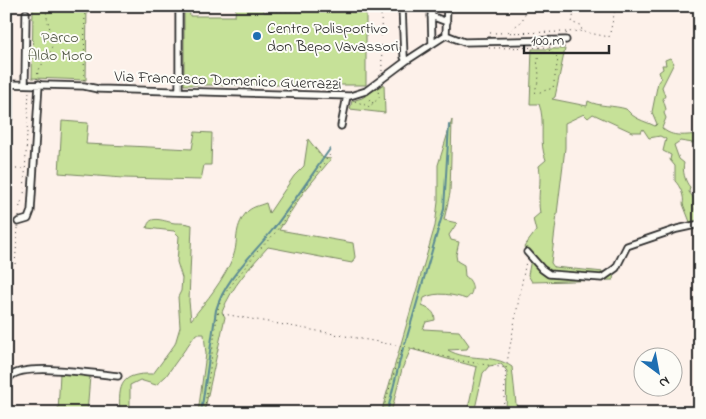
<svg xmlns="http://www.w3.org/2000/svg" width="706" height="419" font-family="'Indie Flower',sans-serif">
<rect width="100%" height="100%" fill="#fdf1ea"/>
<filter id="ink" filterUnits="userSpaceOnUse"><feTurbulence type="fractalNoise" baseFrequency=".02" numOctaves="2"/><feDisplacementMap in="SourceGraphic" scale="10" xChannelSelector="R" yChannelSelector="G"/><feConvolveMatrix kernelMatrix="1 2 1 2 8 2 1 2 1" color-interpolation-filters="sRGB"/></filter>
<g filter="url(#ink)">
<path fill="#c6e198" stroke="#788662" d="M 33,6 L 87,6 L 86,80 L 32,78 Z
M 184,6 L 189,6 L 190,16 L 235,16 L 236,6 L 263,6 L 264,12 L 366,12 L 366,85 L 184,85 Z
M 532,49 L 565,49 L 555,97 L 552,99 L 587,106 L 588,101 C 599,107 614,105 626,109 C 627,110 631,114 632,115 C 638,120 647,122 655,126 L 657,124 L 652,112 L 658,82 L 661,78 L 659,72 L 663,69 L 662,65 L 666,65 L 665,60 L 670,58 L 674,63 L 662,87 L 665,96 L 663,99 L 666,109 L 664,113 L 666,118 L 662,128 C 672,138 686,135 700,134 L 700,138 L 693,143 L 680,141 L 674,145 L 679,159 L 684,163 C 682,170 685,182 690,187 L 689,192 L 693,197 L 696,206 L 694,209 L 700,215 L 700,221 L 690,222 L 683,204 C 685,197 680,186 675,181 L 675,166 L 670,160 L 671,155 L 663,151 L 666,139 L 660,136 L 649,138 L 643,129 L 641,132 L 632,132 L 593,114 L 588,118 L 584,114 L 565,123 L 565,148 L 551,263 L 554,267 L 614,273 L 613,280 L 532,282 L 528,275 L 531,259 L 524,247 L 536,231 L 533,219 L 540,213 C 537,197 542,182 539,166 L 546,160 C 538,142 546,122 539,104 L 530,104 Z
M 384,84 L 385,113 L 350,109 L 352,101 L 362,98 Z
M 452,120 L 450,193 L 444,220 L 457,223 L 449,235 L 451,240 L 459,242 L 456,255 L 457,261 L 464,265 L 465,276 C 474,282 475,293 466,299 C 455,295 436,291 424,298 L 422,306 C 429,309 435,311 435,320 L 426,322 L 423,329 L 459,331 L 469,345 L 467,349 L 448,350 C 468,362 493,353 512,367 L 517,413 L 506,413 L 507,371 L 501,364 L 489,366 L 483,373 L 474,413 L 467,413 L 477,367 L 411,349 L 402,369 L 391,413 L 381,413 L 435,226 L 438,202 L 438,165 Z
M 62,121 L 88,123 L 86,144 L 192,149 L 195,132 L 212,133 L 211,165 L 204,165 L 201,180 L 123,178 L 59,173 Z
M 308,139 L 323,158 L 331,159 L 303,193 L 279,230 L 353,243 L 355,257 L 352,263 L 268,247 C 250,267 232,286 222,312 L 225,317 L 204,413 L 198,413 L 206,354 L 204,334 L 196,334 L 166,376 L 156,385 L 140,380 L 130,385 L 130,413 L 120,413 C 118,384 121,373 153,374 L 175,344 L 180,327 L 178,297 L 181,291 L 182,278 L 177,262 L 179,236 L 174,231 L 147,228 C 149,213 165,222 175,223 C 181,223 186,223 192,225 L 189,301 L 191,320 C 207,300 223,281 233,257 C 239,242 233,229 246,213 C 251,207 258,206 266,203 L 269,213 L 294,176 L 304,166 Z
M 60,373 L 90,376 L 87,413 L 58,413 Z"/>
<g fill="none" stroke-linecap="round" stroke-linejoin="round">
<path stroke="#5b8b93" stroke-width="2" d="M 405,344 L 444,209 L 449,125
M 201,413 L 216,310 C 226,277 253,255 274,228 C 293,203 311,176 330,149
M 387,413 L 403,348"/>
<g stroke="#2b2b2b" stroke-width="7">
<path id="service" d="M 10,118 L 10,84"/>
</g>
<g stroke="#2b2b2b" stroke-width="9">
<path id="minor" d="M 402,6 L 404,57 L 406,61
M 431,6 L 432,44
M 431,16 L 447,22
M 446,35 L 464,42 L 566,40
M 446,35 L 447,6
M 25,83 L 26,13
M 6,84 L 84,86 L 98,89 L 350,96 L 366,91 L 406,61 L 446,35
M 179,90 L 179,6
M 341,126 L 347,96
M 18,222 L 28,219 L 31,211 L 39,84
M 527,252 L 542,269 L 549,274 L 602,278 L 616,268 L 627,246 L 677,229 L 700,224
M 6,399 C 7,393 5,382 10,377 C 23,362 97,374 118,376"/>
</g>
<path stroke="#2b2b2b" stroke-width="1" stroke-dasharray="1 4" stroke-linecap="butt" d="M 266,6 L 266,11 L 396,10
M 575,6 L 572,23 L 581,25 L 582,32
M 381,10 L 382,72
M 508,32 L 522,21 L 528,6
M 566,34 L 567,32 L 579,31 L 609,37 L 616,6
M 489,37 L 489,33 L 567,32
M 489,48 L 565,47 L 565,45
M 549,50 L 558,59 L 553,88 L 537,93 L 535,92 C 536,86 539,81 539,75 C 537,54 534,63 549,49
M 37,79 C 37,65 50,59 52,46 C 54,33 44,19 47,6
M 84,80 L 85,6
M 355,101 L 365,105
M 373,103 L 371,100 L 365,102 L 369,107 L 379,98 L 378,90
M 6,169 L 24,169
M 19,217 L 20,204 L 24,197 L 29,90
M 15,264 L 18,228
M 218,313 L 406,347
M 204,413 L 218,309 L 222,297 L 257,252 L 275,233 L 306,186 L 332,152
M 382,413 L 401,351 L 406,347 L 462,361 L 506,368
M 503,413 L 506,368 L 526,261"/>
<use href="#service" stroke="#fdfcf7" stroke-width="3"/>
<use href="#minor" stroke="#fdfcf7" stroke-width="5.5"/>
</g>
</g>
<circle fill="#1f6fb2" stroke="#fdfcf7" stroke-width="2" cx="257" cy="36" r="5"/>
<g text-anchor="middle" stroke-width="4" stroke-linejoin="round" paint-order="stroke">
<g font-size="16" fill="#2b2b2b" stroke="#fdfcf7" text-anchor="start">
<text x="267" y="33">Centro Polisportivo<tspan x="267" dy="18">don Bepo Vavassori</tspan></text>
</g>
<g font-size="16" fill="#525846" stroke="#fdfcf7">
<text x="60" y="42">Parco<tspan x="60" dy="18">Aldo Moro</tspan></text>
</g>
<g font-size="16" fill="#2b2b2b" stroke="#fdfcf7">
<text transform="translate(228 79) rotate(2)" y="6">Via Francesco Domenico Guerrazzi</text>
</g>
</g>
<rect width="706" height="419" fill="none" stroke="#fdfcf7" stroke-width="25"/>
<rect x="12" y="12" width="681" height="394" fill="none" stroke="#2b2b2b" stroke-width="2" filter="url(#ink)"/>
<g transform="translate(658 372) rotate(148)"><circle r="24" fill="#fdfcf7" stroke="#a9a8a5"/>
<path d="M0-4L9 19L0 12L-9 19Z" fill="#1f6fb2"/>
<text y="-8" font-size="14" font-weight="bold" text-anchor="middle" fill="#2b2b2b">N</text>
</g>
<path d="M524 45v8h85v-8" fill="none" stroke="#2b2b2b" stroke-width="2.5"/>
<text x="531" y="45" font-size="15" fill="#2b2b2b" stroke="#fdfcf7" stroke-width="4" paint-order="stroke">100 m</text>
</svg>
